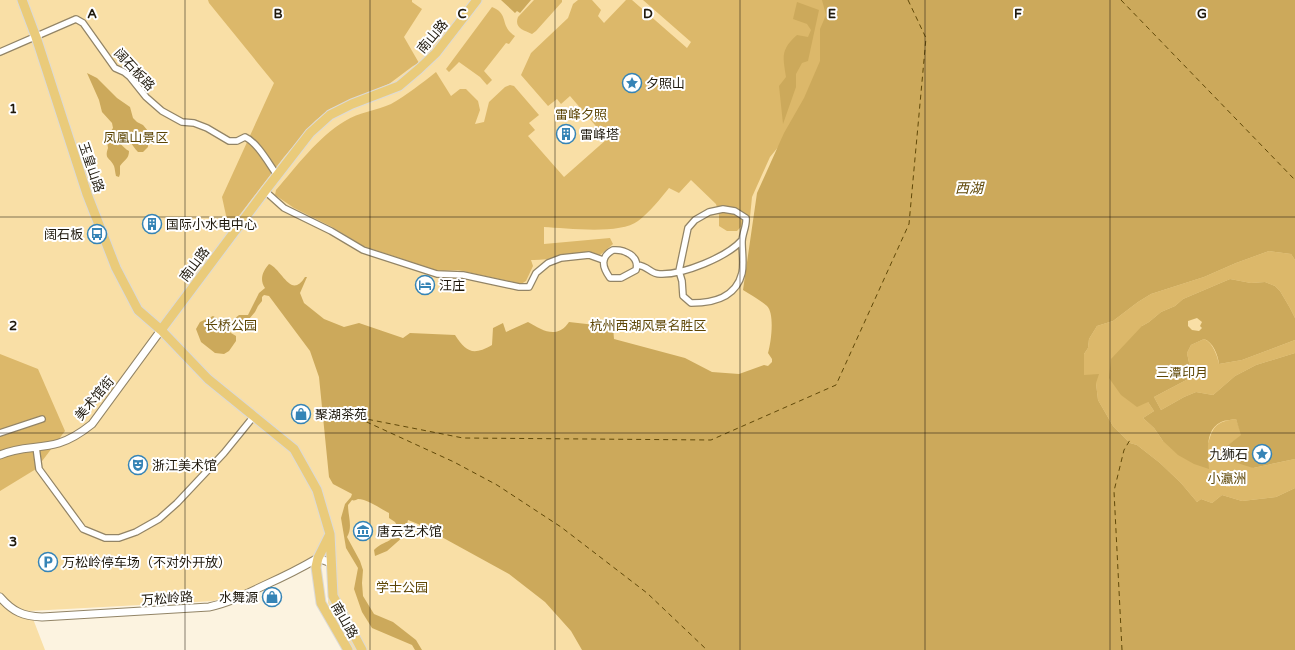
<svg xmlns="http://www.w3.org/2000/svg" width="1295" height="650" font-family="'Varela Round','Noto Sans SC',sans-serif">
<rect width="100%" height="100%" fill="#fcf3e0"/>
<path fill="#f9dfa6" d="M 0,0 L 1295,0 L 1295,650 L 353,650 L 328,603 L 330,549 L 247,591 L 214,601 L 30,611 L 45,650 L 0,650 Z"/>
<path fill="#dcb86a" d="M 208,0 L 412,0 L 412,2 L 422,9 L 404,37 L 419,63 L 413,66 L 389,84 L 330,109 L 315,121 L 284,157 L 235,221 L 227,220 L 222,197 L 274,83 L 209,3 Z
M 534,0 L 562,0 L 562,2 L 536,31 L 532,34 C 523,30 514,28 518,17 Z
M 578,0 L 592,0 L 601,10 L 598,16 L 604,23 L 626,0 L 632,0 L 687,48 L 691,42 L 643,0 L 827,0 L 826,51 L 788,135 L 770,157 L 752,197 L 750,217 L 737,231 L 727,231 L 719,226 L 719,215 L 716,204 L 691,180 L 679,193 L 669,188 C 660,199 650,212 638,221 C 620,235 566,228 544,227 L 544,244 L 610,238 L 613,244 L 600,255 C 577,250 554,261 531,260 L 533,266 L 526,281 L 521,284 L 458,270 L 438,271 L 363,246 L 334,228 L 294,208 L 275,195 L 276,190 C 297,166 317,138 345,121 C 359,112 376,111 391,104 C 407,95 422,83 436,72 L 451,96 L 460,89 L 466,89 L 478,101 L 480,110 L 475,124 L 484,122 L 489,102 L 505,87 L 510,85 L 514,86 L 539,115 L 529,123 L 535,130 L 528,136 L 564,177 L 607,139 L 570,96 L 561,104 L 557,99 L 548,106 L 521,75 L 531,53 L 568,18 L 573,4 Z
M 492,7 C 510,14 499,26 515,36 L 509,44 L 506,43 L 484,71 L 492,80 L 487,85 L 480,77 L 459,62 L 449,72 L 446,69 Z
M 1269,251 L 1291,254 L 1295,260 L 1295,318 L 1290,308 L 1280,291 L 1275,286 L 1265,282 L 1251,283 L 1230,279 L 1183,299 L 1175,306 L 1161,312 L 1149,322 L 1142,326 L 1148,402 L 1154,411 L 1143,418 L 1154,428 L 1163,441 L 1207,447 C 1213,427 1214,422 1236,419 L 1242,435 L 1224,448 L 1253,468 L 1295,459 L 1295,488 L 1276,497 L 1242,501 L 1222,495 L 1212,503 L 1201,499 L 1197,502 L 1181,483 L 1160,463 L 1137,445 L 1130,443 L 1113,426 L 1098,400 L 1096,383 L 1084,375 L 1084,354 L 1088,348 L 1089,339 L 1097,326 L 1113,321 L 1138,302 L 1151,294 L 1204,277 L 1236,263 Z
M 1204,339 C 1213,343 1217,355 1219,364 L 1242,360 L 1295,340 L 1295,353 L 1256,365 L 1235,376 L 1213,395 L 1196,392 L 1184,397 L 1161,410 L 1154,397 L 1192,377 L 1187,353 L 1191,345 Z
M 0,354 L 38,369 L 65,431 L 36,469 L 0,491 Z"/>
<path fill="#cca95b" fill-rule="evenodd" d="M 501,0 L 531,0 L 520,13 L 517,11 L 515,13 Z
M 822,0 L 1295,0 L 1295,260 L 1291,254 L 1269,251 L 1236,263 L 1204,277 L 1151,294 L 1138,302 L 1113,321 L 1097,326 L 1089,339 L 1088,348 L 1084,354 L 1084,375 L 1099,374 L 1096,383 L 1098,400 L 1113,426 L 1130,443 L 1137,445 L 1160,463 L 1181,483 L 1197,502 L 1201,499 L 1212,503 L 1222,495 L 1242,501 L 1276,497 L 1295,488 L 1295,650 L 582,650 L 571,631 L 545,602 L 509,574 L 418,524 L 408,520 L 404,536 L 387,551 L 375,556 L 374,550 C 386,538 390,547 398,527 L 395,522 L 389,518 L 389,513 C 381,509 367,499 358,499 C 356,500 354,501 352,500 L 348,505 C 348,516 353,527 347,537 L 360,561 L 363,570 L 362,583 L 363,596 L 374,614 L 393,622 L 416,640 L 422,650 L 415,650 L 412,645 L 372,628 L 362,612 L 354,589 L 358,568 L 346,548 L 341,518 L 345,504 L 351,497 L 352,494 L 333,484 L 329,477 L 319,377 L 310,351 L 269,296 L 264,295 L 262,297 L 262,301 L 258,306 L 255,312 L 244,325 L 233,326 L 228,329 L 231,333 L 236,336 L 236,341 L 229,351 L 224,354 L 215,353 L 201,342 L 196,329 L 200,322 L 213,316 L 228,324 L 239,315 L 248,315 L 259,293 L 265,288 C 259,279 263,271 269,264 C 282,269 291,300 305,277 L 307,277 L 300,293 L 304,303 L 324,319 L 344,327 L 359,323 L 403,338 L 410,333 L 455,335 C 466,352 473,356 492,345 L 493,328 L 503,323 L 506,332 L 528,322 C 542,330 557,340 569,322 L 613,327 L 614,339 L 685,358 L 712,372 L 739,374 L 764,365 L 768,366 L 772,362 L 772,359 L 768,353 C 771,343 775,314 767,306 C 760,300 751,295 743,290 L 757,193 L 784,133 L 804,98 L 820,61 L 820,29 L 826,15 Z
M 797,2 L 819,10 L 808,61 L 802,63 L 796,74 L 796,87 L 783,124 L 779,86 L 786,77 C 783,57 780,50 797,35 L 808,37 L 811,30 L 807,24 L 793,19 Z
M 87,73 L 97,78 L 117,98 L 130,107 L 133,118 L 137,122 L 143,125 L 148,131 L 148,147 L 143,152 L 138,152 C 131,145 128,134 118,133 L 113,139 C 119,140 123,148 129,151 C 129,159 124,160 120,166 L 120,174 L 119,177 L 116,176 C 115,172 115,169 114,166 C 110,157 104,160 108,148 C 107,144 108,141 107,137 L 113,128 L 112,123 L 102,112 L 99,100 Z
M 1230,279 L 1251,283 L 1265,282 L 1275,286 L 1280,291 L 1290,308 L 1295,318 L 1295,340 L 1242,360 L 1219,364 C 1218,355 1213,342 1204,339 L 1191,345 L 1187,353 L 1192,377 L 1154,397 L 1161,410 L 1184,397 L 1196,392 L 1213,395 L 1235,376 L 1256,365 L 1295,353 L 1295,459 L 1253,468 L 1228,460 L 1224,448 L 1241,435 L 1236,419 C 1231,420 1225,420 1221,422 C 1204,430 1208,454 1209,469 L 1194,464 L 1178,455 L 1163,441 L 1154,428 L 1143,418 L 1154,411 L 1148,402 L 1137,407 L 1121,395 L 1109,378 L 1111,359 L 1142,326 L 1149,322 L 1161,312 L 1175,306 L 1183,299 ZM 1197,318 L 1202,322 L 1200,326 L 1202,328 L 1199,331 L 1192,330 L 1188,326 L 1188,321 Z"/>
<g fill="none" stroke-linecap="round" stroke-linejoin="round">
<path stroke="#614909" stroke-width="1" stroke-dasharray="5 4" stroke-linecap="butt" d="M 1121,0 L 1295,180
M 324,410 L 356,417 L 463,438 L 711,440 L 836,385 L 909,224 L 926,38 L 908,0
M 358,418 L 454,462 L 497,485 L 561,527 L 647,593 L 707,650
M 1122,650 L 1114,491 L 1124,450 L 1130,440"/>
<g stroke="#928466" stroke-width="8">
<path id="minor" d="M 0,52 L 76,19 L 83,23 L 115,68 L 124,72 L 130,77 L 146,97 L 162,111 L 182,122 L 194,123 L 207,128 L 229,141 L 237,141 L 245,137 C 257,142 269,164 277,175
M 265,191 L 284,208 L 331,231 L 363,250 L 437,274 L 463,275 L 519,287 L 529,287 L 536,273 L 548,263 L 561,258 L 589,255 L 603,260
M 723,209 L 735,211 L 746,218 C 747,226 742,234 742,242 C 742,252 744,263 742,273 C 736,298 713,303 691,303 L 683,296 L 682,281 L 679,271 L 688,228 L 695,220 L 709,212 Z
M 613,250 C 624,249 640,256 636,270 L 621,278 L 610,278 C 602,267 600,257 613,250 Z
M 637,265 C 649,266 650,274 660,274 C 683,275 727,257 742,240
M 0,433 L 42,419
M 36,447 L 39,469 L 83,529 L 105,538 L 119,538 L 136,532 L 159,519 L 177,503 L 224,453 L 254,416"/>
</g>
<g stroke="#928466" stroke-width="9">
<path id="tertiary" d="M 0,455 C 19,446 40,449 59,443 C 72,439 82,432 92,424 L 161,330
M 0,597 C 13,612 23,616 42,617 L 209,607 C 229,603 246,594 265,585 C 283,577 301,568 318,558 L 331,563"/>
</g>
<g stroke="#dbdad8" stroke-width="11">
<path id="primary" d="M 22,0 L 36,37 L 87,194 L 116,268 L 138,310 L 161,330 L 208,379 L 294,449 L 317,490 L 330,534 L 333,596 L 362,650
M 161,330 L 265,191 L 310,133 L 330,115 L 352,104 L 399,86 L 419,69 L 436,53 L 477,0
M 329,536 L 318,558 L 316,567 L 321,603 L 348,650"/>
</g>
<use href="#minor" stroke="#fff" stroke-width="5.5"/>
<use href="#tertiary" stroke="#fff" stroke-width="7"/>
<use href="#primary" stroke="#eacb7a" stroke-width="9"/>
</g>
<path fill="none" stroke="#201a0e" stroke-width="1" stroke-opacity="0.55" d="M 185,0 L 185,650M 370,0 L 370,650M 555,0 L 555,650M 740,0 L 740,650M 925,0 L 925,650M 1110,0 L 1110,650M 0,217 L 1295,217M 0,433 L 1295,433"/>
<defs>
<g id="sight-ring" transform="scale(1)"><circle r="9.5" fill="#fff" stroke="#3684b6" stroke-width="1.5"/><path d="M0-6L1.8-2.2L6-1.7L2.9 1.2L3.7 5.4L0 3.3L-3.7 5.4L-2.9 1.2L-6-1.7L-1.8-2.2Z" fill="#3684b6"/></g>
<g id="building-ring" transform="scale(1)"><circle r="9.5" fill="#fff" stroke="#3684b6" stroke-width="1.5"/><path d="M-4-6H4V6H1V3H-1V6H-4ZM-2.5-4.3h1.7v1.8h-1.7ZM.8-4.3h1.7v1.8H.8ZM-2.5-1h1.7V.8h-1.7ZM.8-1h1.7V.8H.8Z" fill="#3684b6"/></g>
<g id="bus-ring" transform="scale(1)"><circle r="9.5" fill="#fff" stroke="#3684b6" stroke-width="1.5"/><path d="M-5-6H5V4H4V6H2V4H-2V6H-4V4H-5ZM-3.5-4V0h7V-4ZM-3.5 1.2v1.5H-2V1.2ZM2 1.2v1.5H3.5V1.2Z" fill="#3684b6"/></g>
<g id="hotel-ring" transform="scale(1)"><circle r="9.5" fill="#fff" stroke="#3684b6" stroke-width="1.5"/><path d="M-6-4.5h1.5V1H6V5H4.5V3h-9V5H-6ZM-4 0a1.8 1.8 0 1 1 3.6 0ZM.5 0V-2.5h3Q6-2.5 6 0Z" fill="#3684b6"/></g>
<g id="shop-ring" transform="scale(1)"><circle r="9.5" fill="#fff" stroke="#3684b6" stroke-width="1.5"/><path d="M-5-2.5h2.3a2.7 3.5 0 0 1 5.4 0H5L5.5 6h-11ZM-1.5-2.5h3a1.5 2.3 0 0 0-3 0Z" fill="#3684b6"/></g>
<g id="theatre-ring" transform="scale(1)"><circle r="9.5" fill="#fff" stroke="#3684b6" stroke-width="1.5"/><path d="M-5-5.5Q0-4 5-5.5V0Q5 5 0 6Q-5 5-5 0ZM-3.3-2.5H-1v1.5H-3.3ZM1-2.5H3.3v1.5H1ZM-2.8 1Q0 5.5 2.8 1Z" fill="#3684b6"/></g>
<g id="museum-ring" transform="scale(1)"><circle r="9.5" fill="#fff" stroke="#3684b6" stroke-width="1.5"/><path d="M0-6L6-3V-2H-6V-3ZM-5-1h2V3h-2ZM-1-1h2V3h-2ZM3-1h2V3H3ZM-6 4H6V6H-6Z" fill="#3684b6"/></g>
<g id="parking-ring" transform="scale(1)"><circle r="9.5" fill="#fff" stroke="#3684b6" stroke-width="1.5"/><path d="M-3.5-5.5H1a3.5 3.5 0 0 1 0 7H-1V5.5H-3.5ZM-1-3.4V-.6H.8a1.4 1.4 0 0 0 0-2.8Z" fill="#3684b6"/></g>
</defs>
<g fill-rule="evenodd">
<use href="#sight-ring" x="632" y="83"/>
<use href="#building-ring" x="566" y="134"/>
<use href="#building-ring" x="152" y="224"/>
<use href="#bus-ring" x="97" y="234"/>
<use href="#hotel-ring" x="425" y="285"/>
<use href="#shop-ring" x="301" y="414"/>
<use href="#sight-ring" x="1262" y="454"/>
<use href="#theatre-ring" x="138" y="465"/>
<use href="#museum-ring" x="363" y="531"/>
<use href="#parking-ring" x="48" y="562"/>
<use href="#shop-ring" x="272" y="597"/>
</g>
<g text-anchor="middle" stroke-width="4" stroke-linejoin="round" paint-order="stroke">
<g font-size="13" fill="#201a0e" stroke="#fff">
<text transform="translate(432 36) rotate(-50)" y="5">南山路</text>
<text transform="translate(135 69) rotate(47)" y="5">阔石板路</text>
<text transform="translate(92 167) rotate(71)" y="5">玉皇山路</text>
<text transform="translate(194 264) rotate(-53)" y="5">南山路</text>
<text transform="translate(94 398) rotate(-50)" y="5">美术馆街</text>
<text transform="translate(167 598) rotate(-4)" y="5">万松岭路</text>
<text transform="translate(345 620) rotate(60)" y="5">南山路</text>
</g>
<g font-size="13" fill="#201a0e" stroke="#fff" text-anchor="start">
<text x="646" y="88">夕照山</text>
<text x="580" y="139">雷峰塔</text>
<text x="166" y="229">国际小水电中心</text>
<text x="83" y="239" text-anchor="end">阔石板</text>
<text x="439" y="290">汪庄</text>
<text x="315" y="419">聚湖茶苑</text>
<text x="1248" y="459" text-anchor="end">九狮石</text>
<text x="152" y="470">浙江美术馆</text>
<text x="377" y="536">唐云艺术馆</text>
<text x="62" y="567">万松岭停车场（不对外开放）</text>
<text x="258" y="602" text-anchor="end">水舞源</text>
</g>
<g font-size="13" fill="#5e4605" stroke="#fff">
<text x="581" y="119">雷峰夕照</text>
<text x="136" y="142">凤凰山景区</text>
<text x="231" y="330">长桥公园</text>
<text x="648" y="330">杭州西湖风景名胜区</text>
<text x="1182" y="377">三潭印月</text>
<text x="1227" y="483">小瀛洲</text>
<text x="402" y="592">学士公园</text>
</g>
<g font-size="14" font-style="italic" fill="#614909" stroke="#fff">
<text x="969" y="193">西湖</text>
</g>
</g>
<g font-size="13" text-anchor="middle" font-weight="bold" fill="#201a0e" stroke="#fff" stroke-width="4" stroke-linejoin="round" paint-order="stroke">
<text x="92" y="18">A</text>
<text x="278" y="18">B</text>
<text x="462" y="18">C</text>
<text x="648" y="18">D</text>
<text x="832" y="18">E</text>
<text x="1018" y="18">F</text>
<text x="1202" y="18">G</text>
<text x="13" y="113">1</text>
<text x="13" y="330">2</text>
<text x="13" y="546">3</text>
</g>
</svg>
